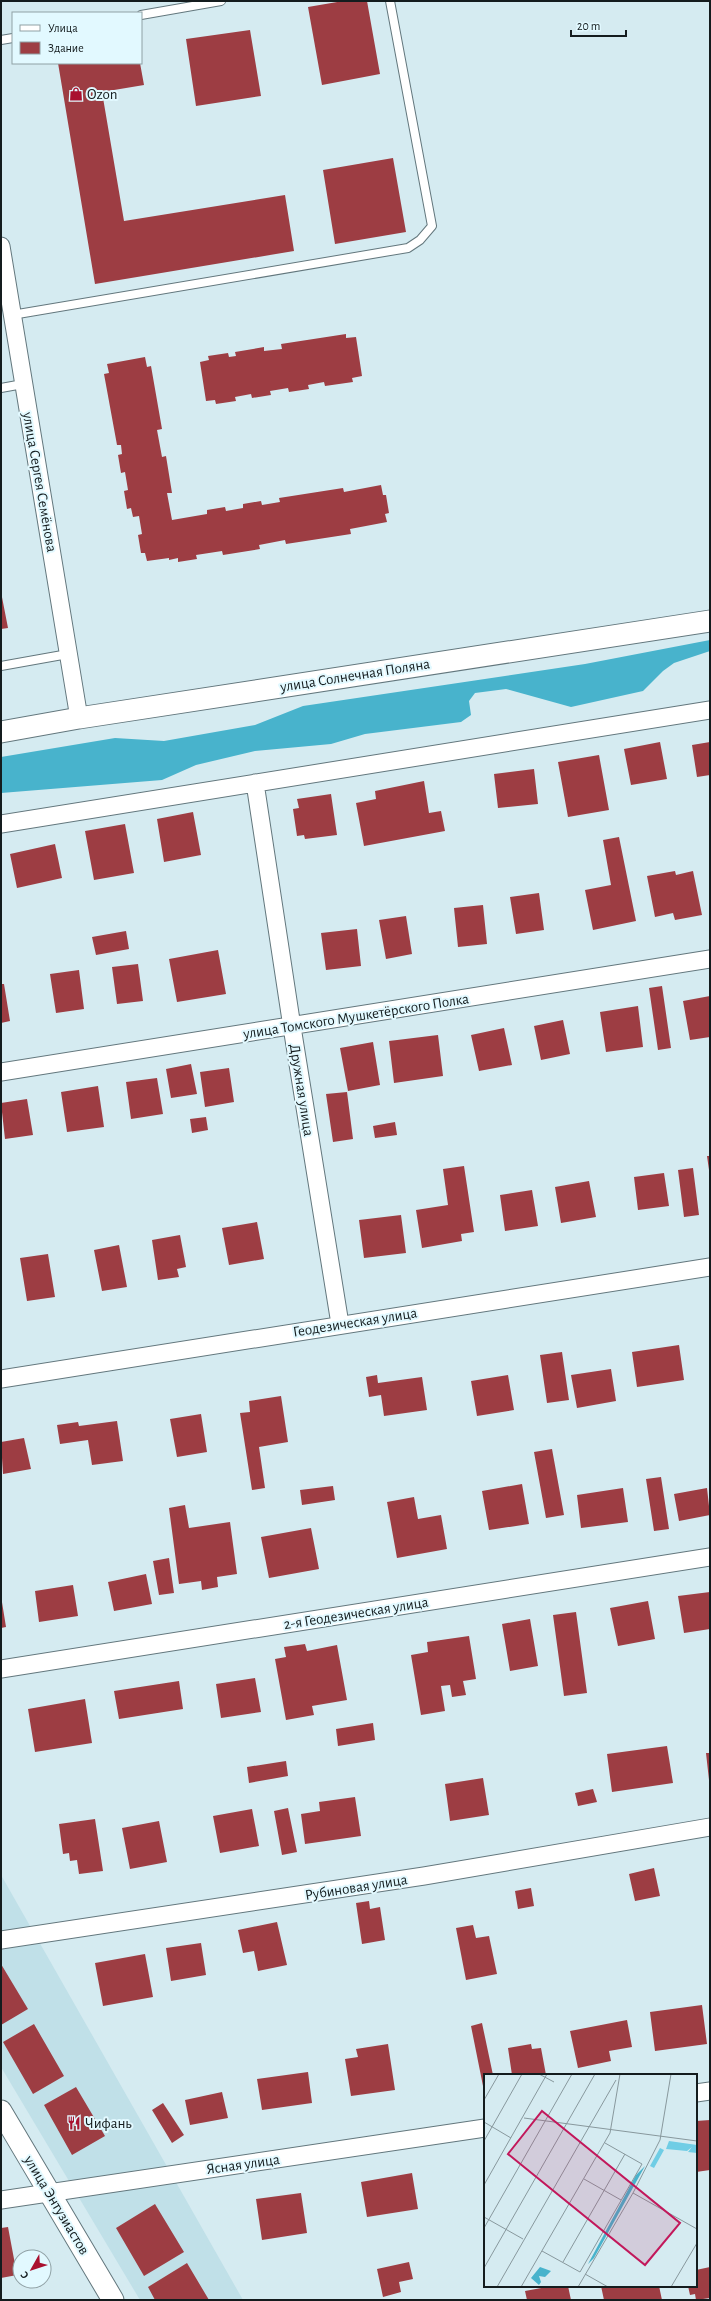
<svg xmlns="http://www.w3.org/2000/svg" width="711" height="2301" font-family="'Alegreya Sans',sans-serif">
<rect width="100%" height="100%" fill="#d5ebf1"/>
<path fill="#c0e0e8" d="M 1,1875 L 243,2300 L 140,2300 L 1,2067 Z"/>
<path fill="#48b3cc" d="M 710,640 L 710,651 L 674,663 L 663,671 L 643,691 L 571,707 L 506,689 L 475,693 L 469,701 L 471,715 L 461,722 L 365,734 L 331,744 L 255,751 L 196,765 L 162,780 L 1,793 L 1,757 L 115,738 L 164,741 L 255,725 L 303,706 L 585,664 Z"/>
<path fill="#9d3d43" d="M 343,1 L 367,1 L 380,74 L 322,85 L 308,7 Z
M 250,30 L 261,96 L 196,106 L 186,39 Z
M 58,63 L 140,63 L 144,85 L 102,92 L 124,221 L 285,195 L 294,251 L 95,284 Z
M 393,158 L 406,232 L 335,244 L 323,170 Z
M 346,334 L 346,338 L 356,337 L 362,376 L 352,378 L 353,382 L 325,386 L 324,382 L 308,385 L 309,389 L 289,392 L 288,388 L 270,391 L 271,395 L 252,398 L 251,394 L 235,397 L 236,401 L 216,404 L 215,400 L 206,401 L 200,362 L 209,360 L 208,356 L 228,353 L 229,357 L 236,356 L 235,352 L 264,347 L 264,351 L 282,349 L 281,344 Z
M 145,357 L 147,367 L 151,366 L 162,429 L 157,430 L 162,457 L 166,456 L 172,493 L 167,493 L 172,520 L 207,514 L 207,510 L 225,507 L 226,511 L 243,508 L 243,504 L 261,501 L 262,505 L 280,502 L 279,498 L 343,488 L 344,492 L 381,485 L 383,495 L 386,495 L 389,513 L 385,514 L 387,522 L 350,529 L 351,534 L 286,544 L 285,540 L 259,545 L 260,549 L 223,555 L 222,551 L 196,555 L 197,559 L 178,562 L 178,558 L 169,560 L 169,558 L 147,561 L 145,553 L 141,553 L 138,535 L 142,534 L 139,516 L 133,517 L 131,508 L 127,509 L 124,491 L 128,490 L 125,472 L 121,473 L 118,455 L 122,454 L 121,445 L 117,445 L 104,374 L 109,373 L 107,364 Z
M 1,592 L 8,628 L 1,629 Z
M 660,742 L 667,779 L 631,785 L 624,749 Z
M 710,742 L 710,775 L 697,777 L 692,745 Z
M 599,755 L 609,810 L 568,817 L 558,762 Z
M 534,769 L 538,804 L 498,808 L 494,774 Z
M 424,781 L 429,813 L 441,811 L 445,831 L 364,846 L 356,803 L 376,799 L 375,791 Z
M 331,794 L 337,835 L 305,839 L 304,835 L 297,836 L 293,809 L 299,808 L 297,799 Z
M 193,812 L 201,855 L 164,862 L 157,819 Z
M 125,824 L 134,873 L 94,880 L 85,831 Z
M 619,837 L 636,921 L 593,930 L 585,890 L 611,885 L 603,840 Z
M 55,844 L 62,878 L 17,888 L 10,854 Z
M 675,871 L 676,875 L 693,871 L 702,915 L 675,920 L 673,913 L 655,917 L 647,876 Z
M 539,893 L 544,930 L 516,934 L 510,897 Z
M 483,905 L 487,944 L 458,947 L 454,908 Z
M 406,916 L 412,954 L 386,959 L 379,920 Z
M 357,929 L 361,966 L 326,970 L 321,933 Z
M 126,931 L 129,949 L 96,955 L 92,937 Z
M 218,950 L 226,994 L 177,1002 L 169,959 Z
M 138,964 L 143,1001 L 117,1004 L 112,967 Z
M 79,970 L 84,1009 L 56,1013 L 50,974 Z
M 1,984 L 4,984 L 10,1021 L 1,1023 Z
M 662,986 L 671,1048 L 658,1050 L 649,988 Z
M 710,996 L 710,1037 L 690,1040 L 683,1001 Z
M 638,1006 L 643,1047 L 606,1052 L 600,1012 Z
M 563,1020 L 570,1054 L 541,1060 L 534,1026 Z
M 504,1028 L 512,1065 L 479,1071 L 471,1035 Z
M 438,1035 L 443,1076 L 394,1083 L 389,1041 Z
M 373,1042 L 380,1085 L 348,1091 L 340,1048 Z
M 191,1064 L 197,1094 L 171,1098 L 166,1069 Z
M 229,1068 L 234,1102 L 205,1107 L 200,1072 Z
M 157,1078 L 163,1114 L 131,1119 L 126,1082 Z
M 98,1086 L 104,1127 L 67,1132 L 61,1092 Z
M 347,1092 L 353,1139 L 333,1142 L 326,1094 Z
M 27,1099 L 33,1135 L 5,1139 L 1,1103 Z
M 206,1117 L 208,1130 L 192,1133 L 190,1119 Z
M 395,1122 L 397,1135 L 375,1138 L 373,1126 Z
M 707,1156 L 710,1156 L 710,1170 L 709,1170 Z
M 464,1166 L 474,1232 L 461,1234 L 462,1241 L 422,1248 L 416,1210 L 448,1205 L 443,1169 Z
M 693,1168 L 699,1215 L 684,1217 L 678,1170 Z
M 664,1173 L 669,1206 L 638,1210 L 634,1177 Z
M 589,1181 L 596,1217 L 561,1223 L 555,1187 Z
M 532,1190 L 538,1226 L 505,1231 L 500,1195 Z
M 401,1215 L 406,1253 L 364,1258 L 359,1220 Z
M 257,1222 L 264,1259 L 229,1265 L 222,1228 Z
M 180,1235 L 186,1267 L 177,1269 L 179,1277 L 158,1280 L 152,1240 Z
M 119,1245 L 127,1287 L 102,1291 L 94,1250 Z
M 48,1254 L 55,1297 L 27,1301 L 20,1258 Z
M 679,1345 L 684,1380 L 637,1387 L 632,1352 Z
M 562,1352 L 569,1400 L 547,1403 L 540,1355 Z
M 611,1369 L 616,1401 L 577,1408 L 571,1375 Z
M 377,1375 L 378,1383 L 422,1377 L 427,1410 L 384,1416 L 381,1395 L 369,1397 L 366,1377 Z
M 508,1375 L 514,1410 L 477,1416 L 471,1381 Z
M 281,1396 L 288,1442 L 259,1447 L 265,1488 L 252,1490 L 240,1413 L 250,1412 L 249,1401 Z
M 201,1414 L 207,1452 L 177,1457 L 170,1419 Z
M 117,1421 L 123,1461 L 92,1465 L 88,1440 L 60,1444 L 57,1425 L 78,1422 L 79,1426 Z
M 24,1438 L 31,1469 L 3,1474 L 1,1442 Z
M 552,1449 L 564,1515 L 546,1518 L 534,1452 Z
M 661,1477 L 669,1529 L 654,1531 L 646,1479 Z
M 522,1484 L 529,1524 L 489,1530 L 482,1491 Z
M 333,1486 L 335,1500 L 302,1505 L 300,1490 Z
M 623,1488 L 628,1522 L 581,1528 L 577,1495 Z
M 707,1488 L 710,1515 L 679,1521 L 674,1494 Z
M 414,1497 L 418,1519 L 441,1515 L 447,1549 L 397,1558 L 387,1502 Z
M 185,1505 L 189,1528 L 230,1522 L 237,1574 L 217,1577 L 218,1587 L 202,1590 L 201,1581 L 179,1584 L 169,1508 Z
M 311,1528 L 319,1569 L 269,1578 L 261,1537 Z
M 169,1558 L 174,1593 L 159,1595 L 153,1561 Z
M 146,1574 L 152,1604 L 114,1611 L 108,1582 Z
M 73,1585 L 78,1616 L 39,1622 L 35,1591 Z
M 710,1592 L 710,1629 L 684,1633 L 678,1596 Z
M 1,1596 L 6,1627 L 1,1628 Z
M 648,1601 L 655,1639 L 618,1646 L 610,1608 Z
M 576,1612 L 587,1693 L 564,1696 L 553,1615 Z
M 530,1619 L 538,1666 L 510,1671 L 502,1624 Z
M 469,1636 L 476,1679 L 463,1681 L 466,1695 L 452,1697 L 450,1685 L 441,1686 L 445,1711 L 421,1715 L 411,1655 L 428,1652 L 427,1642 Z
M 305,1644 L 307,1651 L 337,1645 L 347,1700 L 312,1706 L 314,1715 L 286,1720 L 275,1659 L 286,1657 L 284,1647 Z
M 255,1678 L 261,1712 L 221,1718 L 216,1684 Z
M 179,1681 L 183,1709 L 119,1719 L 114,1691 Z
M 85,1699 L 92,1743 L 35,1752 L 28,1709 Z
M 373,1723 L 375,1740 L 338,1746 L 336,1729 Z
M 667,1746 L 673,1783 L 612,1792 L 607,1754 Z
M 706,1753 L 710,1753 L 710,1780 L 709,1780 Z
M 286,1761 L 288,1776 L 249,1783 L 247,1767 Z
M 483,1778 L 489,1815 L 450,1821 L 445,1784 Z
M 593,1789 L 597,1802 L 578,1806 L 575,1793 Z
M 355,1797 L 361,1836 L 305,1844 L 301,1814 L 320,1811 L 319,1802 Z
M 288,1808 L 297,1852 L 282,1855 L 274,1811 Z
M 252,1809 L 259,1846 L 220,1853 L 213,1816 Z
M 95,1819 L 103,1871 L 79,1874 L 77,1860 L 70,1861 L 69,1853 L 63,1854 L 59,1824 Z
M 159,1821 L 167,1862 L 130,1869 L 122,1828 Z
M 654,1868 L 660,1896 L 635,1901 L 629,1874 Z
M 531,1888 L 534,1906 L 518,1909 L 515,1891 Z
M 369,1901 L 370,1909 L 380,1907 L 385,1940 L 362,1944 L 356,1903 Z
M 277,1922 L 287,1965 L 258,1971 L 254,1951 L 243,1953 L 238,1930 Z
M 473,1925 L 476,1938 L 489,1936 L 497,1974 L 466,1980 L 456,1928 Z
M 201,1943 L 206,1975 L 171,1981 L 166,1948 Z
M 145,1954 L 153,1997 L 103,2006 L 95,1963 Z
M 1,1964 L 28,2009 L 1,2025 Z
M 702,2005 L 707,2044 L 655,2051 L 650,2012 Z
M 627,2020 L 632,2047 L 609,2051 L 611,2061 L 578,2068 L 570,2031 Z
M 482,2023 L 493,2075 L 485,2075 L 484,2091 L 471,2026 Z
M 34,2024 L 64,2076 L 33,2094 L 3,2042 Z
M 388,2044 L 395,2090 L 351,2096 L 345,2059 L 358,2057 L 356,2049 Z
M 531,2044 L 532,2049 L 541,2048 L 546,2075 L 512,2075 L 508,2048 Z
M 308,2072 L 312,2103 L 262,2110 L 257,2079 Z
M 76,2087 L 105,2136 L 72,2155 L 44,2105 Z
M 222,2092 L 228,2118 L 190,2125 L 185,2100 Z
M 163,2103 L 184,2135 L 172,2143 L 152,2110 Z
M 710,2120 L 710,2170 L 696,2172 L 696,2121 Z
M 412,2173 L 418,2209 L 367,2217 L 361,2182 Z
M 301,2193 L 307,2233 L 262,2240 L 256,2199 Z
M 155,2204 L 184,2252 L 144,2276 L 116,2228 Z
M 8,2227 L 17,2275 L 1,2278 L 1,2228 Z
M 409,2262 L 413,2279 L 399,2282 L 401,2292 L 383,2297 L 377,2269 Z
M 187,2263 L 209,2300 L 155,2300 L 148,2287 Z
M 710,2267 L 710,2298 L 696,2300 L 695,2294 L 690,2295 L 688,2286 L 696,2286 L 696,2270 Z
M 552,2286 L 568,2286 L 571,2300 L 527,2300 L 525,2291 Z
M 601,2286 L 659,2286 L 662,2300 L 604,2300 Z"/>
<g fill="none" stroke-linecap="round" stroke-linejoin="round">
<g stroke="#63777d" stroke-width="10">
<path id="service" d="M 141,15 L 221,1
M 1,40 L 13,38
M 12,315 L 408,248 L 420,240 L 432,226 L 390,1
M 1,388 L 23,384
M 1,666 L 68,654"/>
</g>
<g stroke="#63777d" stroke-width="19">
<path id="minor" d="M 1,246 L 79,718
M 255,783 L 292,1027 L 340,1324
M 1,824 L 710,710
M 1,1072 L 710,959
M 1,1379 L 710,1267
M 1,1669 L 710,1557
M 1,1940 L 424,1876 L 710,1827
M 696,2093 L 710,2091
M 1,2200 L 485,2128"/>
</g>
<g stroke="#63777d" stroke-width="23">
<path id="tertiary" d="M 1,732 L 79,718 L 710,621
M 1,2111 L 113,2300"/>
</g>
<use href="#service" stroke="#fff" stroke-width="8"/>
<use href="#minor" stroke="#fff" stroke-width="17"/>
<use href="#tertiary" stroke="#fff" stroke-width="21"/>
</g>
<defs>
<g id="shop-bare" transform="scale(1.08)"><path d="M-5-2.5h2.3a2.7 3.5 0 0 1 5.4 0H5L5.5 6h-11ZM-1.5-2.5h3a1.5 2.3 0 0 0-3 0Z" fill="#a9112f" stroke="#e2f9ff" stroke-width="2.5" paint-order="stroke"/></g>
<g id="restaurant-bare" transform="scale(1.08)"><path d="M-5-6h1v4h1v-4h1v4h1v-4h1v5L-1.5 .5V6h-2V.5L-5-1ZM5-6V6H3V1.5H1.5Q1.5-4 5-6Z" fill="#a9112f" stroke="#e2f9ff" stroke-width="2.5" paint-order="stroke"/></g>
</defs>
<g fill-rule="evenodd">
<use href="#shop-bare" x="76" y="94"/>
<use href="#restaurant-bare" x="74" y="2123"/>
</g>
<g text-anchor="middle" stroke-width="4" stroke-linejoin="round" paint-order="stroke">
<g font-size="15" fill="#141c1e" stroke="#e2f9ff" text-anchor="start">
<text x="87" y="99">Ozon</text>
<text x="85" y="2128">Чифань</text>
</g>
<g font-size="15" fill="#141c1e" stroke="#e2f9ff">
<text transform="translate(40 482) rotate(80)" y="5">улица Сергея Семёнова</text>
<text transform="translate(355 675) rotate(-9)" y="5">улица Солнечная Поляна</text>
<text transform="translate(356 1016) rotate(-9)" y="5">улица Томского Мушкетёрского Полка</text>
<text transform="translate(302 1090) rotate(81)" y="5">Дружная улица</text>
<text transform="translate(355 1322) rotate(-9)" y="5">Геодезическая улица</text>
<text transform="translate(356 1613) rotate(-9)" y="5">2-я Геодезическая улица</text>
<text transform="translate(356 1887) rotate(-9)" y="5">Рубиновая улица</text>
<text transform="translate(243 2164) rotate(-8)" y="5">Ясная улица</text>
<text transform="translate(57 2205) rotate(59)" y="5">улица Энтузиастов</text>
</g>
</g>
<g transform="translate(484 2074)">
<rect width="213" height="213" fill="#d5ebf1"/>
<path d="M 185,67 L 213,71 L 213,79 L 204,78 L 208,73 L 203,77 L 182,75 ZM 176,74 L 180,76 L 170,94 L 166,92 Z" fill="#6fcde5"/>
<path d="M 161,92 L 110,184 L 104,190 L 152,101 ZM 56,193 L 67,197 L 61,203 L 55,202 L 57,208 L 55,211 L 47,204 Z" fill="#48b3cc"/>
<path fill="none" stroke="#88989d" stroke-width="1" d="M 55,0 L 70,8M 0,26 L 15,0M 40,44 L 213,67M 0,48 L 27,64M 0,67 L 38,0M 100,105 L 137,126M 0,111 L 63,0M 149,119 L 213,155M 0,143 L 39,165M 0,154 L 88,0M 58,177 L 96,198 L 158,90 L 121,69M 79,188 L 141,80M 0,194 L 111,0M 101,200 L 124,213M 13,213 L 132,6M 37,213 L 126,59 L 136,0M 94,213 L 149,119 L 176,66 L 187,0M 187,213 L 213,169"/>
<path fill="#c2185b" fill-opacity="0.15" stroke="#c2185b" stroke-width="2" d="M 58,37 L 196,149 L 161,191 L 24,80 Z"/>
<rect width="213" height="213" fill="none" stroke="#141c1e" stroke-width="2"/>
</g>
<rect width="711" height="2301" fill="none" stroke="#141c1e" stroke-width="4"/>
<rect x="12" y="12" width="130" height="52" fill="#e2f9ff" stroke="#90a1a5"/>
<rect x="20" y="25" width="20" height="6" fill="#ffffff" stroke="#90a1a5"/>
<text x="48" y="32" font-size="12" fill="#141c1e">Улица</text>
<rect x="20" y="42" width="20" height="12" fill="#9d3d43" stroke="#90a1a5"/>
<text x="48" y="52" font-size="12" fill="#141c1e">Здание</text>
<g transform="translate(32 2269) rotate(231)"><circle r="19" fill="#e2f9ff" stroke="#90a1a5"/>
<path d="M0-3L7 15L0 10L-7 15Z" fill="#a9112f"/>
<text y="-6" font-size="11" font-weight="bold" text-anchor="middle" fill="#141c1e">С</text>
</g>
<path d="M571 30v6h55v-6" fill="none" stroke="#141c1e" stroke-width="2"/>
<text x="577" y="30" font-size="12" fill="#141c1e" stroke="#e2f9ff" stroke-width="3" paint-order="stroke">20 m</text>
</svg>
